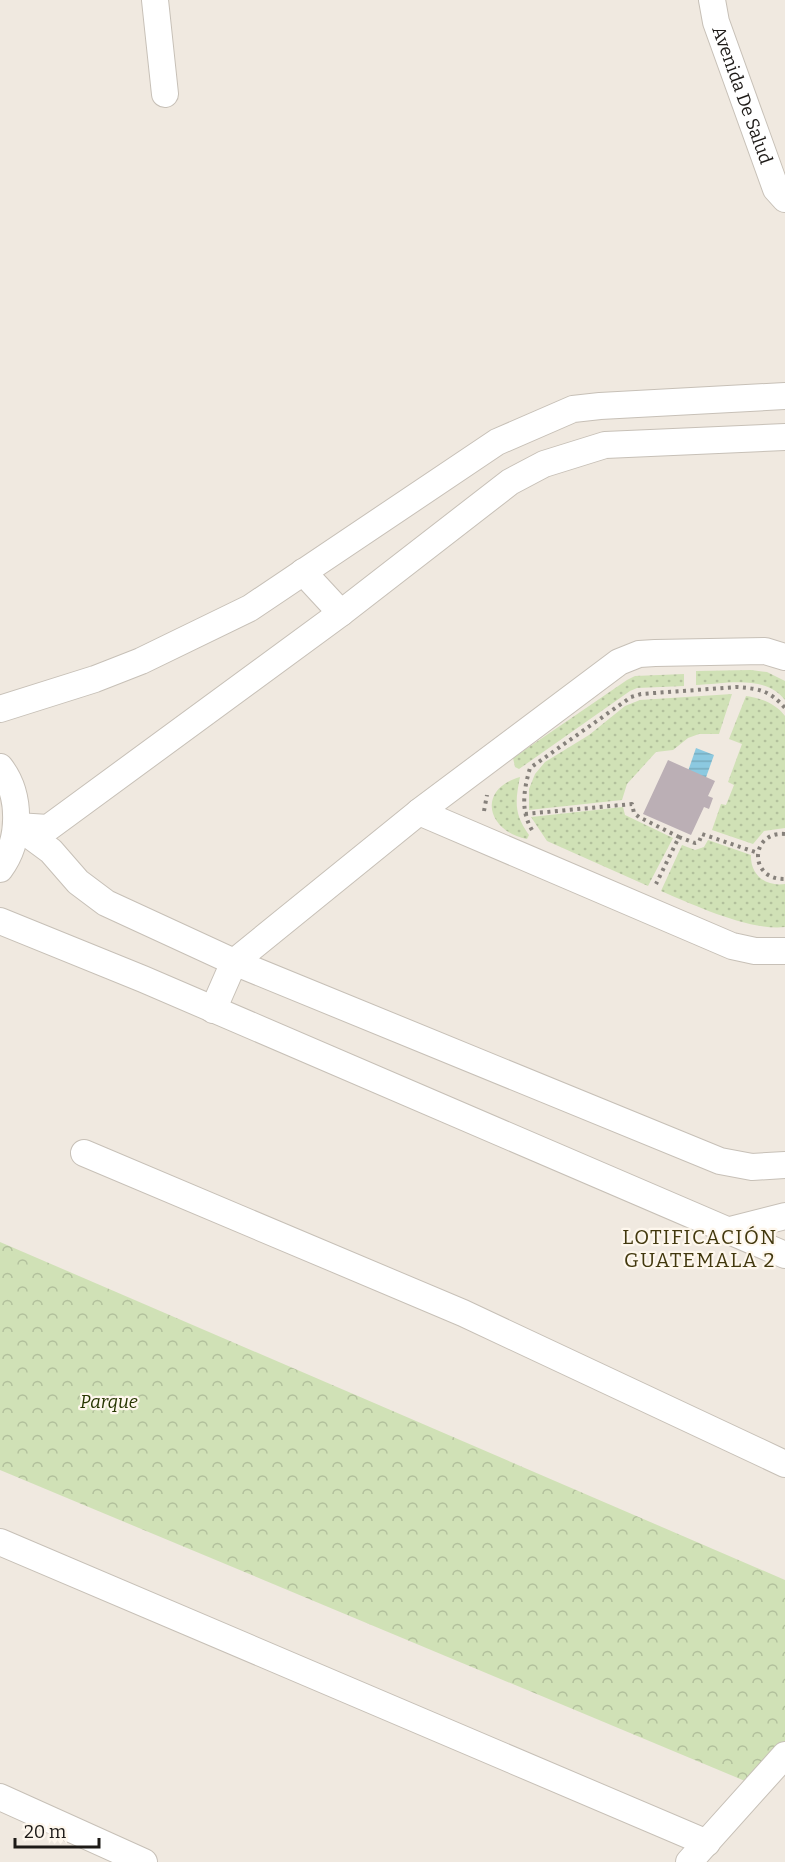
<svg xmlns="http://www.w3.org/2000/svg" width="785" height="1862" font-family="Bitter,serif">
<defs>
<pattern id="park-crowns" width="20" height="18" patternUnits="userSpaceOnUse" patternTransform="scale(1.5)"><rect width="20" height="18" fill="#d0e1b6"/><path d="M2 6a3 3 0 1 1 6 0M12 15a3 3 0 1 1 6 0" fill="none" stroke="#b2c09c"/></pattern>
<pattern id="garden-dots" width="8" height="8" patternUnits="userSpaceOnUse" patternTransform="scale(1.5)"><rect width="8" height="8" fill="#d0e1b6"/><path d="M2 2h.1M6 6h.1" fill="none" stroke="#b2c09c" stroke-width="1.8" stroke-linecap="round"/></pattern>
<pattern id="water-rules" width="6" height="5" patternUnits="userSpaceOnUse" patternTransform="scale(1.5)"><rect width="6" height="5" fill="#8cc9e0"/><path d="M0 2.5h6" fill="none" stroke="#78acbf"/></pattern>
</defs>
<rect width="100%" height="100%" fill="#f0e9e0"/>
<path fill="url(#park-crowns)" d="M 0,1242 L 785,1580 L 785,1755 L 757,1786 L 0,1470 Z"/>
<path fill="url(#garden-dots)" d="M 751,670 L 767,672 L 785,681 L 785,700 C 765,674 725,684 696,685 L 696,671 Z
M 684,674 L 684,686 L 637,688 L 630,691 L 519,769 L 515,767 L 513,758 L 627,680 L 635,676 Z
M 732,694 L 719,734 L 699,734 L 688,738 L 673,750 L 656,752 L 627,784 L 622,800 L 529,810 L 529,789 L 535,774 L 545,762 L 589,735 L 625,706 L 640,700 Z
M 746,696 C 761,698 776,704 785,716 L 785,828 L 764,831 L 753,844 L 712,830 L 721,804 L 726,805 L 734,785 L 728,782 L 742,744 L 729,739 Z
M 520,777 C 515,802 514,814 529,835 L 527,839 C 486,831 477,789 520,777 Z
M 623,807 L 625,815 L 673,838 L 648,886 L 547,841 L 531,817 Z
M 708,840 L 751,855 C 750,875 766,887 785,884 L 785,927 C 749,931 694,905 661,891 L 682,845 L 695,850 L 704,847 Z"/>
<path fill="url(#water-rules)" d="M 696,748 L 714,755 L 704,783 L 686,777 Z"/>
<path fill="#bbafb5" d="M 668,760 L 715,781 L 708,796 L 713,798 L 709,809 L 704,807 L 691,835 L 643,814 Z"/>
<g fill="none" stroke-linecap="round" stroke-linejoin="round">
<g stroke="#c7c0b7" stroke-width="28">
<g id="street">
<path d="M 155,0 L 165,94"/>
<path id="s1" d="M 712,0 L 716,22 L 776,189 L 785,199"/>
<path d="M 303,572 L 341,613"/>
<path d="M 0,709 L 95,679 L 141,661 L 250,608 L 497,442 L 573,409 L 600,406 L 785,396"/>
<path d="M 0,767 C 22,795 21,841 0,869"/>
<path d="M 419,812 L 732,946 L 755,951 L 785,951"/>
<path d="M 17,826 L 48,828 L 341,613 L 510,482 L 544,464 L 605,445 L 785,437"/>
<path d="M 17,826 L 51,851 L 78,882 L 106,903 L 234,962 L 720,1161 L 752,1167 L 785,1165"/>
<path d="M 0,921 L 143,979 L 785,1255"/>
<path d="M 213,1010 L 234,962 L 419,812 L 619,662 L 639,654 L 655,653 L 765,651 L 785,657"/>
<path d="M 84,1153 L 463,1313 L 785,1464"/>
<path d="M 730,1230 L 785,1216"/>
<path d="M 0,1542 L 707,1843"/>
<path d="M 0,1797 L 144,1862"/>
<path d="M 689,1862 L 785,1755"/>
</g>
</g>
<path stroke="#86817b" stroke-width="4" stroke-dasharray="3 4.5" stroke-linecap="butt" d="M 484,811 L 487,795
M 525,814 L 632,804 L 634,813 L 639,817 L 679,837 L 656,884
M 532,830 C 520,810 524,789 530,768 L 631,697 L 641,694 L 737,687 C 760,689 769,690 785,708
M 785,834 C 750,831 748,880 785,879
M 679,837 L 695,843 L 699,842 L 702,834 L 758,853"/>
<use href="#street" stroke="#fff" stroke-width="26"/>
</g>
<g text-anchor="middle" stroke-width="4.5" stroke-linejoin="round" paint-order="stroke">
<g font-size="18" fill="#1d1a17" stroke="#fef7ed">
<text dy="6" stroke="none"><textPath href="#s1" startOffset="100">Avenida De Salud</textPath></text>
</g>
<g font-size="18" font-style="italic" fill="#263600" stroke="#fef7ed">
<text x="109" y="1408">Parque</text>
</g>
<g font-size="20" letter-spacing="1.5" fill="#42380e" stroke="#fef7ed">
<text x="700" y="1244">LOTIFICACIÓN<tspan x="700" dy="23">GUATEMALA 2</tspan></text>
</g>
</g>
<path d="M15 1838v9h84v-9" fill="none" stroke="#1d1a17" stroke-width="3"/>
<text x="24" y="1838" font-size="18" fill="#1d1a17" stroke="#fef7ed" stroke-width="4.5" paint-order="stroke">20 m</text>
</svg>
